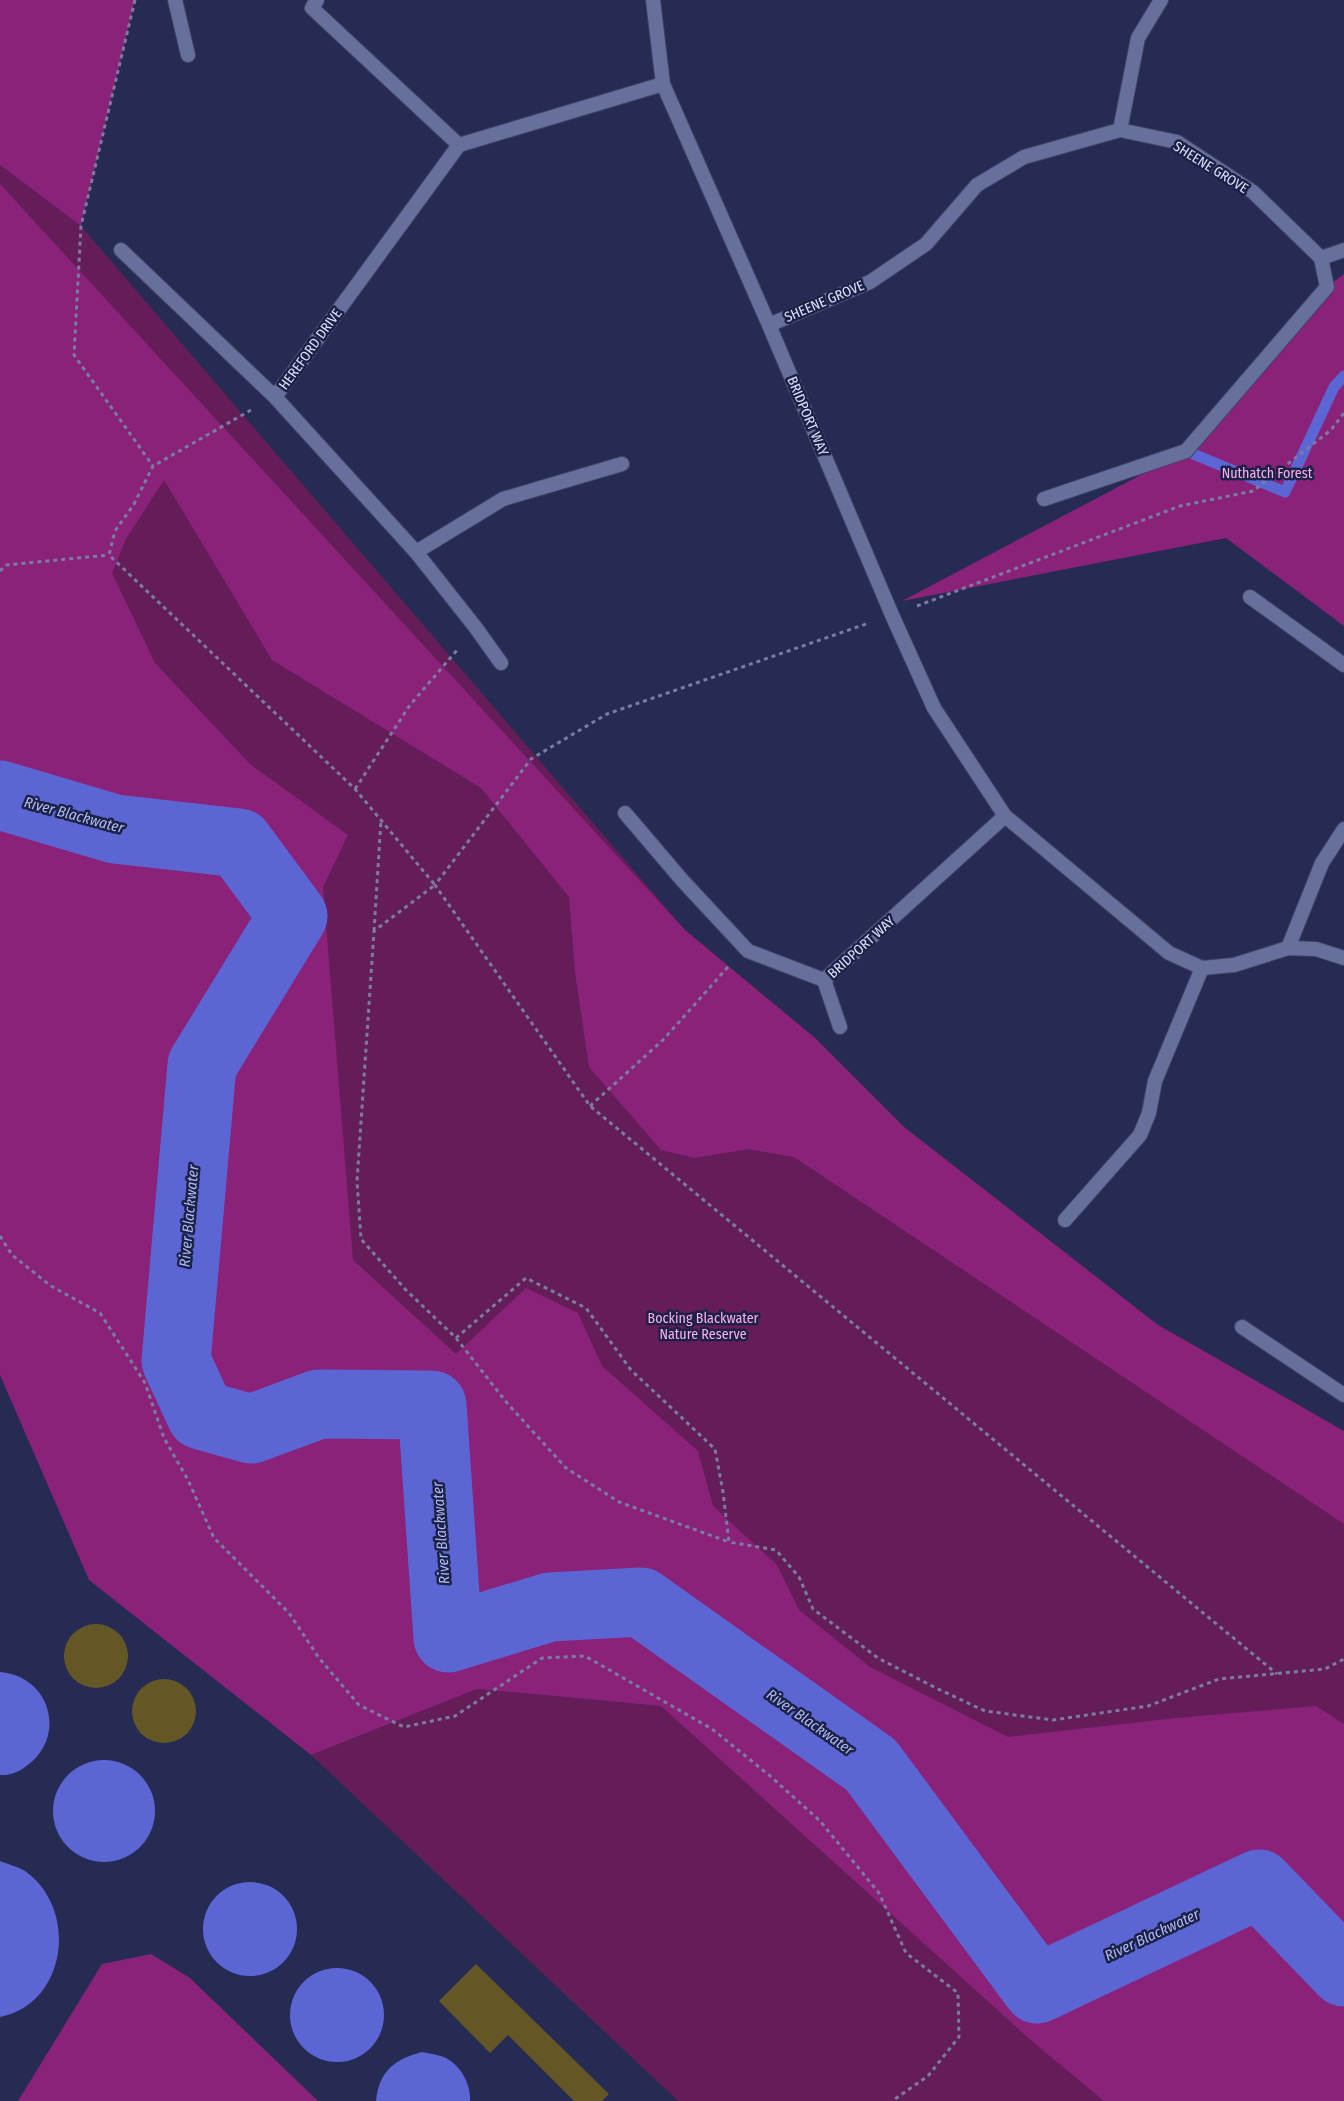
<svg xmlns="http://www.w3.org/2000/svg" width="1344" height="2101" font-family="'Fira Sans Condensed',sans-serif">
<rect width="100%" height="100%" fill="#262b53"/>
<path fill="#641d58" d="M 0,165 L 81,226 L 685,930 L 815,1038 L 904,1127 L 1158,1325 L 1344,1431 L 1344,2101 L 678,2101 L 311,1755 L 477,1689 L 661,1706 L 550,1607 L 0,795 Z"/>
<path fill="#8a2279" d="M 0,0 L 135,0 L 81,226 L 0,165 Z
M 0,184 L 685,930 L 815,1038 L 904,1127 L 1158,1325 L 1344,1431 L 1344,1524 L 794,1157 L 748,1149 L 695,1158 L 661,1150 L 589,1067 L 575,972 L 569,897 L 481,788 L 272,660 L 164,480 L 126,539 L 112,573 L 155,663 L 250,764 L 348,835 L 323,887 L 353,1260 L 456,1354 L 526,1288 L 578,1313 L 602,1366 L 698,1451 L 713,1506 L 777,1565 L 799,1610 L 870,1667 L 1008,1737 L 1176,1718 L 1316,1706 L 1344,1724 L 1344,2101 L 1104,2101 L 1034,2043 L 661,1706 L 477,1689 L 311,1755 L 89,1580 L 0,1375 Z
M 1344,274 L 1344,626 L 1226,538 L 902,601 L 1186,451 L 1327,287 Z
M 151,1954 L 190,1978 L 318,2101 L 18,2101 L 102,1964 Z"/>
<path fill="#5b66d4" d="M 0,1672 C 51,1676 68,1738 25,1767 C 19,1772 8,1776 0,1775 Z
M53 1811a51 51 0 1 1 102 0a51 51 0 1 1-102 0Z
M 0,1861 C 8,1864 18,1867 25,1871 C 79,1909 67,2004 0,2017 Z
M203 1929a47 47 0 1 1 94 0a47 47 0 1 1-94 0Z
M290 2015a47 47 0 1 1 94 0a47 47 0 1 1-94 0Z
M 422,2052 C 432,2054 444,2055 452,2062 C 463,2070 471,2087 470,2101 L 376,2101 C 379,2072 394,2059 422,2052 Z"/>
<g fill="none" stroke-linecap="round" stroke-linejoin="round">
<path stroke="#5b66d4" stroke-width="11" d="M 1186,451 L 1285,492 L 1334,387 L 1344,376"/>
<path stroke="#5b66d4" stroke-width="69" d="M 0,795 L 115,829 L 239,843 L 293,916 L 202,1065 L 176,1361 L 201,1415 L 251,1429 L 319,1404 L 432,1405 L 448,1638 L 550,1607 L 641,1602 L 871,1765 L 1037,1989 L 1259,1884 L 1344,1972"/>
</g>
<path fill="#645725" d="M64 1656a32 32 0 1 1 64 0a32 32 0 1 1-64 0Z
M132 1711a32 32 0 1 1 64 0a32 32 0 1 1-64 0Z
M 476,1964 L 609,2094 L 602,2101 L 574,2101 L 508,2035 L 490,2053 L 439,2001 Z"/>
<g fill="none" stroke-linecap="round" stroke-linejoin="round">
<g stroke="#414466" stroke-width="16">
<path id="service" d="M 1321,258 L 1344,250
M 1044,499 L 1186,451
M 1250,597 L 1344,665
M 1288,948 L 1322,863 L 1344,829
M 1065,1220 L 1140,1135 L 1149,1113 L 1155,1081 L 1202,968"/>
</g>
<g stroke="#414466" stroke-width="16">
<path id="minor" d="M 175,0 L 188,55
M 317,0 L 312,8 L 459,145
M 1120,130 L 1138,38 L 1161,0
M 121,250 L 275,397
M 769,325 L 870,282 L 926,244 L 977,185 L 1024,157 L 1120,130 L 1177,142 L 1253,192 L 1321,258 L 1327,287 L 1186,451
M 622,464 L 503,499 L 416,552 L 275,397 L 459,145 L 663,84
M 416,552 L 476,628 L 501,663
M 625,813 L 682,880 L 748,951 L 824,980 L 1005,816 L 934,708 L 892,615 L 769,325 L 663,84 L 653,0
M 1005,816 L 1169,953 L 1202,968 L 1234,965 L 1288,948 L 1316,949 L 1344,958
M 824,980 L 840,1027
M 1242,1327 L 1344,1395"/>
</g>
<path stroke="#797ea0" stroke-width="3" stroke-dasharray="4 4" stroke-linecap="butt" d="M 135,0 L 81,226 L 74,355 L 153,466
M 251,410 L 153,466 L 134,504 L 115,531 L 109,555 L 355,789 L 435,885 L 374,931 L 357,1181 L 361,1239 L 405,1289 L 456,1338 L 526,1278 L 586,1308 L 631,1370 L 715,1449 L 723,1492 L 729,1542 L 776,1550 L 799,1577 L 813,1609 L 878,1658 L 936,1688 L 985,1711 L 1053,1720 L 1148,1706 L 1219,1679 L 1325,1669 L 1344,1659
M 0,571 L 6,565 L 109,555
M 917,606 L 1180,506 L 1253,491 L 1331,430 L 1344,413
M 866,624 L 607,714 L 531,759 L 435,885 L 590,1106 L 1277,1674
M 355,789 L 410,705 L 458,649
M 374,931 L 381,820
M 590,1106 L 663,1040 L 728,967
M 0,1236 L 12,1255 L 51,1286 L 100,1313 L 145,1383 L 164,1438 L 188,1480 L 214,1538 L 289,1613 L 319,1658 L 359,1705 L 404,1727 L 455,1716 L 542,1658 L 585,1656 L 712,1729 L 769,1775 L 820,1821 L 879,1893 L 906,1953 L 958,1993 L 959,2037 L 928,2076 L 892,2101
M 456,1338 L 507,1403 L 566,1468 L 619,1502 L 729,1542"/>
<use href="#service" stroke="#67709d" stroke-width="14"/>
<use href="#minor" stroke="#67709d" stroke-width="14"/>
</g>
<g text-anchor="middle" stroke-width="5" stroke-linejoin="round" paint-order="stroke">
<g font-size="14" fill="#dbe1fb" stroke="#1c2147">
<text transform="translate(1211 167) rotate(32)" y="5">SHEENE GROVE</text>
<text transform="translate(824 301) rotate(-23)" y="5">SHEENE GROVE</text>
<text transform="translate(310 349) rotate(-54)" y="5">HEREFORD DRIVE</text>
<text transform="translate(808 416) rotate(67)" y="5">BRIDPORT WAY</text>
<text transform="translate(861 947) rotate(-42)" y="5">BRIDPORT WAY</text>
</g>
<g font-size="14" fill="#feafeb" stroke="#1c2147">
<text x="1267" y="478">Nuthatch Forest</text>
<text x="703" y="1323">Bocking Blackwater<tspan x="703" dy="16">Nature Reserve</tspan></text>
</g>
<g font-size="15" font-style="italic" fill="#afbbf2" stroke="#1c2147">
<text transform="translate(74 815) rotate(15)" y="5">River Blackwater</text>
<text transform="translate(189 1216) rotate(-85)" y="5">River Blackwater</text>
<text transform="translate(441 1533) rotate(-94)" y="5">River Blackwater</text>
<text transform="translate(810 1722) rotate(35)" y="5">River Blackwater</text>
<text transform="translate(1152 1935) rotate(-25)" y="5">River Blackwater</text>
</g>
</g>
</svg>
